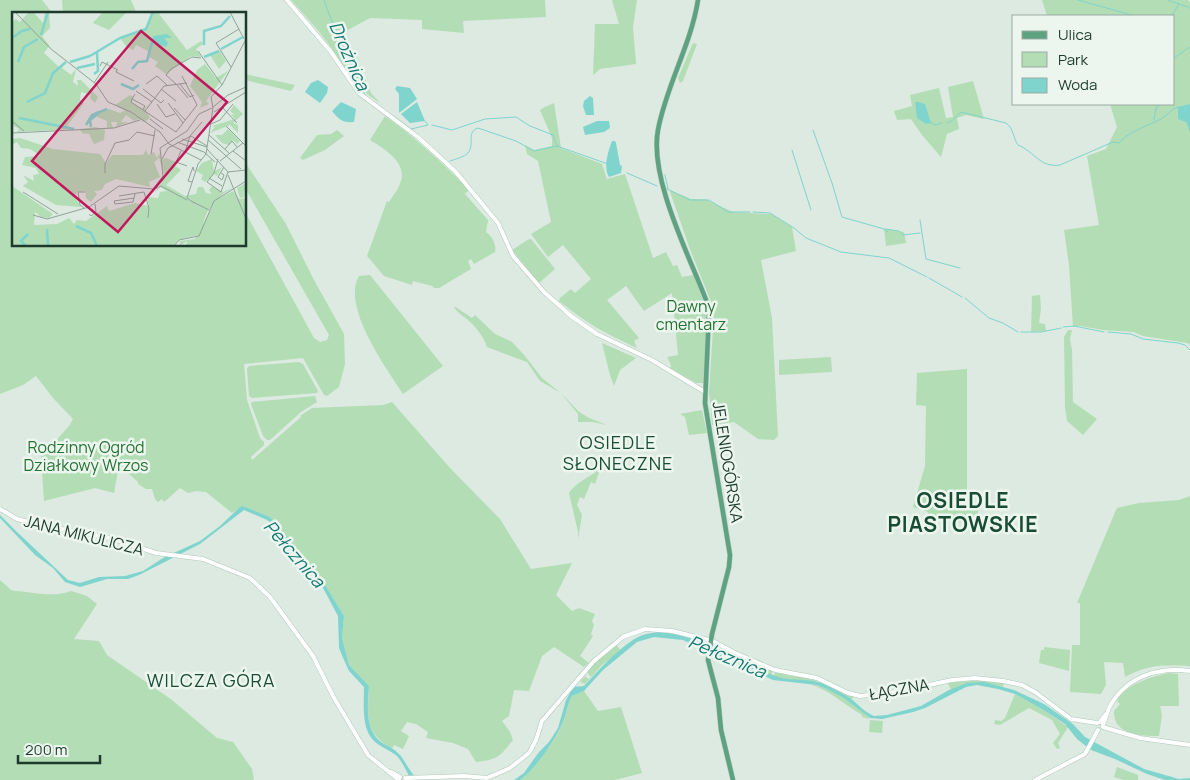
<svg xmlns="http://www.w3.org/2000/svg" width="1190" height="780" font-family="Manrope,sans-serif">
<rect width="100%" height="100%" fill="#dceae1"/>
<path fill="#b3ddb5" d="M 0,0 L 42,0 L 53,14 L 14,14 L 14,245 L 245,245 L 245,212 L 314,338 L 320,342 L 327,340 L 329,335 L 245,188 L 245,162 L 286,224 L 314,280 L 344,334 L 345,364 L 339,387 L 327,396 L 324,395 L 303,358 L 244,364 L 247,400 L 260,438 L 264,442 L 264,445 L 251,457 L 252,460 L 301,417 L 300,416 L 312,408 L 383,405 L 392,402 L 450,468 L 500,519 L 531,569 L 572,563 L 556,595 L 572,611 L 579,608 L 595,614 L 592,621 L 594,625 L 591,634 L 593,636 L 580,656 L 589,663 L 584,667 L 554,647 L 542,656 L 529,691 L 514,690 L 509,716 L 502,721 L 510,732 L 513,740 C 499,757 499,759 476,762 L 468,749 L 453,743 L 426,738 L 428,732 L 416,724 L 407,722 L 401,731 L 409,736 L 403,749 L 394,745 L 392,749 C 363,731 368,717 369,686 L 349,665 L 342,638 L 344,616 L 319,575 L 270,517 L 243,506 L 232,513 L 206,492 L 196,491 L 188,493 L 180,488 L 164,502 L 162,499 L 158,502 L 155,499 L 152,489 L 146,489 L 138,484 L 138,482 L 119,465 L 114,493 L 95,488 L 44,501 L 41,457 L 69,426 L 73,419 L 53,398 L 36,376 L 23,385 L 0,394 Z
M 62,0 L 131,0 L 137,14 L 63,14 Z
M 291,0 L 545,0 L 546,17 L 463,21 L 464,33 L 422,29 L 422,20 L 370,18 L 344,32 L 357,58 L 371,93 L 380,103 C 355,88 344,65 327,42 C 316,27 303,14 291,0 Z
M 612,0 L 637,0 L 633,27 L 636,64 L 600,69 L 593,75 L 595,24 L 619,24 Z
M 1042,0 L 1188,0 L 1190,2 L 1190,345 L 1187,343 L 1143,336 L 1134,332 L 1103,330 L 1080,326 L 1073,327 L 1069,265 L 1064,230 L 1099,225 L 1087,156 L 1106,149 L 1117,127 L 1110,104 L 1174,104 L 1174,16 L 1047,16 Z
M 693,43 L 697,44 L 683,81 L 680,83 L 678,78 Z
M 245,74 L 295,85 L 291,91 L 245,80 Z
M 973,81 L 984,119 L 966,115 L 957,118 L 959,129 L 947,134 L 941,157 L 922,135 L 911,119 L 897,120 L 894,111 L 912,106 L 910,95 L 939,88 L 946,118 L 953,117 L 948,87 Z
M 554,103 L 561,148 L 602,164 L 607,179 L 625,174 L 653,258 L 666,252 L 673,266 L 677,265 L 682,277 L 694,275 L 707,312 L 704,383 L 696,383 L 670,368 L 671,365 L 667,357 L 678,355 L 672,293 L 644,311 L 626,286 L 607,300 L 639,338 L 634,341 L 637,348 C 606,334 586,323 559,301 L 560,298 L 571,289 L 575,293 L 591,279 L 563,245 L 548,257 L 531,234 L 551,222 L 538,161 L 527,154 L 525,145 L 534,150 L 552,146 L 552,138 L 540,110 L 545,107 Z
M 385,116 C 416,138 443,163 469,190 L 465,194 L 488,220 L 486,232 C 492,236 497,245 495,252 L 474,264 L 471,259 L 468,261 L 471,269 L 439,288 L 434,288 L 432,286 L 413,281 L 412,285 L 384,276 L 367,256 L 387,201 L 389,202 C 393,196 399,188 401,181 C 407,162 383,148 370,140 Z
M 337,130 L 344,136 L 325,150 L 303,160 L 300,158 L 317,135 L 331,134 Z
M 670,190 L 691,199 L 705,199 L 733,212 L 771,214 L 792,227 L 796,251 L 761,260 L 772,318 L 778,436 L 774,440 L 758,439 L 734,422 L 712,425 L 709,392 L 714,314 L 712,304 L 691,252 L 670,192 Z
M 884,229 L 904,232 L 906,243 L 886,246 Z
M 529,239 L 531,239 L 555,269 L 539,283 L 512,250 Z
M 370,275 L 443,366 L 403,394 C 386,368 341,306 359,276 Z
M 1040,295 L 1041,309 L 1039,323 L 1045,324 L 1046,331 L 1031,332 L 1032,296 Z
M 454,306 L 472,318 L 475,315 L 495,334 L 512,342 L 525,356 L 542,378 L 562,394 L 578,411 L 589,418 L 607,425 L 593,422 L 578,422 L 578,414 L 561,393 L 540,381 L 527,362 L 487,347 C 484,337 476,327 468,320 C 462,315 457,313 454,306 Z
M 1068,330 L 1072,330 L 1070,339 L 1072,350 L 1073,402 L 1097,419 L 1083,435 L 1067,421 L 1065,406 L 1064,337 Z
M 602,343 L 636,358 L 620,370 L 614,386 L 610,375 Z
M 831,357 L 832,372 L 779,375 L 779,360 Z
M 299,362 L 303,364 L 318,391 L 317,393 L 252,398 L 249,396 L 247,369 L 249,366 Z
M 967,369 L 967,504 L 969,507 L 978,509 L 978,525 L 949,520 L 928,514 L 928,512 L 913,507 L 925,466 L 926,406 L 916,405 L 917,373 Z
M 315,396 L 317,402 L 301,412 L 270,440 L 267,440 L 263,436 L 251,404 L 252,402 Z
M 702,410 L 707,433 L 689,435 L 685,417 L 680,414 Z
M 600,469 L 595,484 L 591,482 L 584,499 L 580,497 L 577,505 L 582,515 L 578,539 L 578,532 L 569,493 C 574,484 591,476 600,469 Z
M 1190,496 L 1190,666 C 1166,664 1146,665 1125,677 L 1123,663 L 1104,662 L 1106,685 L 1101,694 L 1070,692 L 1072,645 L 1080,645 L 1080,603 L 1077,603 L 1116,510 L 1117,508 L 1139,503 L 1179,500 Z
M 0,580 L 11,590 L 15,591 C 33,592 55,598 71,591 L 87,596 L 97,604 L 74,639 L 99,641 L 107,655 L 172,700 L 217,738 L 233,742 L 252,769 L 254,780 L 0,780 Z
M 616,644 L 621,651 L 602,665 L 585,684 L 581,682 L 581,680 L 587,675 L 585,676 L 588,679 L 591,677 L 587,672 L 587,670 Z
M 715,644 L 735,655 L 772,671 L 772,676 L 712,648 Z
M 1044,647 L 1070,650 L 1069,671 L 1039,663 L 1041,650 L 1044,650 Z
M 776,672 L 791,676 L 813,678 L 854,697 L 852,699 L 818,681 L 786,680 L 773,676 Z
M 1168,673 L 1178,674 L 1179,706 L 1160,706 L 1162,715 L 1159,736 C 1141,736 1113,735 1114,711 L 1120,704 L 1117,701 C 1123,686 1152,676 1168,673 Z
M 976,680 L 1004,683 L 1003,687 C 983,682 969,681 951,690 L 948,683 Z
M 810,684 C 832,687 856,704 870,719 L 862,717 L 862,715 C 845,705 831,691 810,684 Z
M 584,691 L 598,711 L 621,707 L 642,773 L 615,780 L 520,780 C 534,771 557,738 563,723 C 567,714 567,705 572,696 Z
M 1015,694 L 1045,711 L 1068,727 L 1058,743 L 1060,748 L 1057,749 L 1053,743 L 1060,734 L 1052,720 L 1029,708 L 1000,725 L 994,724 L 995,720 L 1001,721 L 1005,718 Z
M 870,720 L 883,721 L 882,733 L 869,732 Z
M 1117,767 L 1138,775 L 1138,780 L 1124,780 L 1114,777 Z"/>
<path fill="#7fd4ce" d="M 318,80 L 328,87 L 327,93 L 320,103 L 305,92 L 311,83 Z
M 397,86 L 410,88 L 417,99 L 399,113 L 399,94 L 395,89 Z
M 590,96 L 593,98 L 594,115 L 586,115 L 583,106 L 584,101 Z
M 341,102 L 356,109 L 354,122 C 343,123 339,120 332,111 Z
M 417,102 L 425,121 L 410,123 L 401,114 Z
M 915,102 L 918,102 L 925,104 L 931,123 L 926,124 L 917,118 Z
M 1190,104 L 1190,132 L 1186,122 L 1178,119 L 1178,107 Z
M 597,121 L 609,121 L 610,128 L 604,132 L 585,135 L 583,127 Z
M 612,141 L 615,141 L 616,143 L 620,165 L 622,166 L 621,173 L 609,177 C 603,167 608,152 612,141 Z
M 243,506 L 270,517 L 319,575 L 344,616 L 342,638 L 349,665 L 369,686 C 368,705 364,729 381,742 C 387,746 395,749 400,755 C 407,764 410,773 419,780 L 411,780 C 407,772 403,763 397,756 C 390,750 380,747 374,741 C 361,728 364,704 364,687 L 349,671 L 344,660 L 339,648 L 338,616 L 322,586 L 274,525 L 267,520 L 244,510 L 200,544 L 139,575 L 128,579 L 107,579 L 80,587 L 65,582 L 53,568 L 35,555 L 0,518 L 0,515 L 17,532 L 68,580 L 80,583 L 99,577 L 125,576 L 143,571 L 163,558 L 200,541 L 220,526 L 240,507 Z
M 658,632 C 703,634 736,664 778,677 C 794,682 810,677 826,685 C 834,689 842,693 850,698 C 858,704 864,712 874,716 L 887,715 L 921,706 L 949,690 L 967,683 L 984,682 L 1014,690 L 1044,704 L 1073,724 L 1085,737 L 1144,769 L 1179,779 L 1190,778 L 1190,780 L 1165,780 L 1147,774 L 1115,759 L 1091,750 L 1077,739 L 1065,724 L 1045,711 L 1015,694 L 998,689 L 977,685 L 966,687 L 925,708 L 913,712 L 882,719 L 870,718 L 844,698 L 827,689 L 817,685 L 773,680 L 683,640 L 654,637 L 637,642 L 603,670 L 584,691 L 572,696 C 567,705 567,713 563,722 C 556,739 535,770 520,780 L 514,780 L 524,773 L 539,752 L 549,742 L 558,728 L 566,700 L 573,687 L 584,686 C 598,671 626,639 646,634 C 650,633 654,633 658,632 Z"/>
<g fill="none" stroke-linecap="round" stroke-linejoin="round">
<path stroke="#7fd4ce" stroke-width="1" d="M 324,0 L 329,14 L 365,95
M 1078,0 L 1135,16
M 1168,0 L 1190,8
M 1168,16 L 1173,14 L 1179,4
M 1174,58 L 1190,47
M 392,115 L 411,129 L 428,125 L 425,121
M 1154,120 L 1156,108 L 1161,104
M 931,123 L 935,125 L 942,123
M 947,123 L 953,120 L 961,112 L 1006,123 C 1014,129 1013,138 1018,145 C 1035,152 1040,168 1060,165 L 1113,142 L 1119,143 C 1129,131 1148,126 1161,119 C 1168,115 1171,109 1178,107
M 432,125 L 452,130 L 485,119 L 516,117 L 530,126 L 553,135 L 557,146 L 608,164
M 813,130 L 832,183 L 842,217 L 884,229 L 888,232
M 792,150 L 811,210
M 450,161 C 456,159 464,157 468,153 C 475,144 466,132 478,128 L 516,141 L 534,151 L 557,146
M 627,173 L 657,186
M 665,175 L 668,189
M 667,189 L 690,200 L 709,200 L 728,212 L 750,212
M 753,212 L 770,213 L 794,228 L 806,238 L 841,252 L 889,258 L 927,277
M 920,220 L 926,259 L 960,268
M 885,229 L 899,231 L 903,235 L 920,233
M 929,278 L 962,297
M 965,298 L 989,318 L 1003,323 L 1018,332
M 1063,327 L 1074,326 L 1104,332
M 1021,332 L 1041,332 L 1061,328
M 1108,332 L 1131,334 L 1143,339 L 1178,343 L 1185,345 L 1190,350"/>
<g stroke="#afcaba" stroke-width="5">
<path id="secondary" d="M 287,0 L 331,52 L 359,93 L 418,137 L 455,171 L 498,223 L 513,256 L 544,292 L 571,316 L 597,334 L 652,360 L 705,392
M 0,509 L 17,519 L 40,525 L 110,538 L 156,553 L 203,559 L 250,578 L 270,597 L 313,656 L 333,696 L 368,755 L 399,780
M 1100,722 L 1106,714
M 1103,724 C 1106,718 1107,712 1110,706 C 1127,676 1158,667 1190,671
M 1103,727 L 1140,738 L 1190,745
M 391,772 L 400,777
M 405,778 L 464,776 L 487,778 L 510,768 L 529,753 L 536,740 L 542,721 L 594,661 L 623,637 L 645,629 L 672,631 L 713,641 L 735,653 L 775,670 L 817,678 L 848,693 L 860,696 L 897,692 L 952,680 L 975,678 L 1003,681 L 1022,685 L 1035,692 L 1071,719 L 1097,723
M 1035,780 L 1085,754 L 1098,730"/>
</g>
<g stroke="#c0c8c4" stroke-width="5.5">
<path id="primary" d="M 698,0 C 691,45 666,86 658,130 C 649,178 689,255 706,300 L 709,312 L 705,403 L 730,555 L 729,567 L 712,634 L 708,660 L 718,698 L 721,730 L 733,780"/>
</g>
<use href="#secondary" stroke="#fff" stroke-width="4"/>
<use href="#primary" stroke="#5da381" stroke-width="4.5"/>
</g>
<g text-anchor="middle" stroke-width="5" stroke-linejoin="round" paint-order="stroke">
<g font-size="16" fill="#257332" stroke="#ecf6ef">
<text x="691" y="312">Dawny<tspan x="691" dy="18">cmentarz</tspan></text>
<text x="86" y="453">Rodzinny Ogród<tspan x="86" dy="18">Działkowy Wrzos</tspan></text>
</g>
<g font-size="16" fill="#1d3a2c" stroke="#ecf6ef">
<text transform="translate(728 462) rotate(81)" y="6">JELENIOGÓRSKA</text>
<text transform="translate(84 535) rotate(14)" y="6">JANA MIKULICZA</text>
<text transform="translate(899 689) rotate(-10)" y="6">ŁĄCZNA</text>
</g>
<g font-size="18" font-style="italic" fill="#147873" stroke="#ecf6ef">
<text transform="translate(349 56) rotate(66)" y="6">Drożnica</text>
<text transform="translate(294 554) rotate(49)" y="6">Pełcznica</text>
<text transform="translate(727 657) rotate(23)" y="6">Pełcznica</text>
</g>
<g font-size="18" letter-spacing="1" fill="#184c34" stroke="#ecf6ef">
<text x="618" y="449">OSIEDLE<tspan x="618" dy="21">SŁONECZNE</tspan></text>
<text x="211" y="687">WILCZA GÓRA</text>
</g>
<g font-size="21" font-weight="bold" letter-spacing="1" fill="#184c34" stroke="#ecf6ef">
<text x="963" y="508">OSIEDLE<tspan x="963" dy="24">PIASTOWSKIE</tspan></text>
</g>
</g>
<g transform="translate(12 12)">
<rect width="234" height="234" fill="#dceae1"/>
<path d="M 17,0 L 22,1 L 31,11 L 33,0 L 37,0 L 38,16 L 30,24 L 40,37 L 37,34 L 32,41 L 47,55 L 54,50 L 50,56 L 59,63 L 64,57 L 61,70 L 66,74 L 65,68 L 69,68 L 86,85 L 83,91 L 78,86 L 79,83 L 69,80 L 68,88 L 72,91 L 55,114 L 64,117 L 5,120 L 7,117 L 0,113 L 0,10 L 4,7 L 8,10 ZM 91,0 L 113,1 L 115,0 L 97,18 L 81,11 ZM 139,0 L 150,0 L 147,2 L 175,38 L 189,29 L 191,32 L 184,37 L 189,45 L 179,44 L 154,62 L 143,54 L 146,50 L 137,45 L 136,39 L 124,33 L 121,38 L 114,34 L 108,26 L 135,16 ZM 208,39 L 214,49 L 207,57 L 198,43 ZM 193,52 L 207,70 L 204,66 L 216,59 L 194,89 L 197,92 L 188,96 L 190,90 L 178,74 L 185,58 ZM 118,83 L 121,85 L 119,90 L 131,97 L 137,92 L 133,97 L 138,106 L 132,110 L 103,93 ZM 222,93 L 231,102 L 221,111 L 226,113 L 226,121 L 218,113 L 198,121 L 203,115 L 200,114 L 223,107 L 219,102 L 223,103 L 218,99 ZM 97,97 L 108,101 L 114,98 L 127,107 L 122,109 L 114,103 L 109,110 L 116,110 L 104,115 L 105,110 L 99,110 L 101,116 L 95,116 L 95,109 L 85,105 L 87,102 L 82,100 ZM 84,115 L 93,118 L 92,128 L 82,132 L 77,122 L 70,121 L 68,117 ZM 216,117 L 228,129 L 225,132 L 221,128 L 217,133 L 210,131 L 203,123 L 210,123 ZM 8,126 L 41,137 L 88,142 L 94,151 L 100,143 L 131,143 L 134,138 L 136,143 L 142,140 L 145,146 L 147,141 L 149,148 L 154,146 L 164,150 L 162,153 L 169,158 L 154,173 L 173,184 L 184,182 L 186,175 L 191,175 L 194,181 L 200,182 L 197,178 L 200,174 L 211,180 L 222,175 L 211,182 L 195,200 L 187,223 L 166,228 L 161,234 L 0,234 L 0,174 L 41,202 L 37,206 L 29,205 L 23,200 L 22,213 L 45,212 L 57,206 L 62,212 L 65,208 L 74,209 L 95,194 L 97,199 L 123,191 L 137,194 L 135,185 L 146,186 L 148,180 L 155,179 L 148,175 L 142,182 L 153,164 L 147,146 L 142,150 L 148,165 L 137,170 L 138,175 L 104,167 L 93,172 L 90,178 L 82,179 L 85,182 L 79,190 L 74,186 L 73,179 L 65,180 L 63,185 L 69,195 L 44,193 L 11,174 L 16,170 L 11,163 L 22,169 L 21,163 L 27,162 L 24,156 L 10,153 L 13,145 L 29,144 L 18,137 L 9,136 L 5,130 L 1,132 L 0,127 ZM 200,147 L 202,160 L 210,155 L 205,164 L 202,162 L 193,170 L 189,167 L 191,163 L 184,159 L 190,151 ZM 234,171 L 234,234 L 174,234 L 175,229 L 168,234 L 168,229 L 183,227 L 204,188 L 221,179 L 227,187 L 234,186 L 231,178 L 232,185 L 228,186 L 225,176 Z" fill="#b3ddb5"/>
<path d="M 155,22 L 160,26 L 152,26 L 156,31 L 154,35 L 140,30 L 141,24 Z" fill="#7fd4ce"/>
<path fill="none" stroke="#7fd4ce" stroke-width="2.5" d="M 29,23 L 36,0M 0,26 L 10,19 L 18,17M 108,26 L 134,17 L 141,0M 192,33 L 192,19 L 209,14 L 218,4M 209,37 L 231,25M 78,44 L 108,26M 192,45 L 207,39M 6,50 L 12,35 L 26,27M 58,50 L 78,44M 65,56 L 83,52M 120,57 L 126,50 L 135,49 L 140,30M 82,62 L 86,59 L 85,41M 109,72 L 121,77 L 127,73M 15,90 L 33,81 L 41,61 L 54,50M 7,106 L 62,117M 74,113 L 80,103 L 95,97M 79,115 L 78,108 L 87,101M 64,214 L 79,221 L 85,234M 35,217 L 36,234M 14,234 L 9,229 L 16,222"/>
<path fill="none" stroke="#90a499" stroke-width="1" d="M 3,0 L 39,37 L 84,72 L 96,90 L 119,100 L 148,120 L 157,132 L 189,148M 218,0 L 232,27M 186,39 L 210,73M 88,54 L 90,50 L 106,58M 219,55 L 204,31 L 227,17M 105,58 L 104,60 L 122,69M 82,71 L 96,50M 134,72 L 145,64 L 155,73M 164,72 L 154,63 L 159,57 L 180,45 L 189,46M 168,72 L 178,85 L 182,83M 165,73 L 176,86M 131,77 L 149,91 L 152,88M 149,77 L 164,89M 124,79 L 140,90M 123,82 L 120,87 L 133,94 L 131,97M 120,87 L 119,90 L 164,120 L 185,93 L 170,64M 156,91 L 171,111M 145,92 L 154,105 L 163,102M 201,95 L 216,83 L 234,75M 210,95 L 225,111M 162,96 L 173,108M 201,96 L 199,85 L 210,73 L 233,29M 133,99 L 152,74 L 175,71M 202,100 L 234,80M 138,107 L 151,117M 0,109 L 12,119M 199,112 L 208,108 L 221,92M 214,114 L 234,134M 125,120 L 143,124M 0,121 L 102,116 L 128,108M 197,123 L 218,142M 179,124 L 195,134M 170,127 L 195,135M 196,128 L 229,157M 165,130 L 192,140 L 203,150M 195,137 L 216,160M 213,137 L 220,129 L 225,135M 169,139 L 164,150 L 175,154M 221,139 L 234,149M 173,140 L 178,124 L 190,110M 139,142 L 143,118M 150,147 L 156,136 L 179,124M 206,147 L 202,161 L 195,170 L 209,180 L 216,160M 208,149 L 231,131M 216,160 L 234,158M 93,161 L 93,152 L 103,131 L 117,128 L 125,120M 209,161 L 212,163 L 210,168 L 206,165 L 212,155M 216,163 L 234,207M 197,166 L 210,174M 180,170 L 176,169 L 181,155 L 182,159M 142,176 L 151,164 L 148,136 L 175,119 L 187,102 L 200,96M 143,177 L 149,174 L 175,188M 11,180 L 46,202M 132,180 L 137,196 L 136,206M 107,184 L 132,180M 102,189 L 103,192 L 121,190 L 123,182M 102,189 L 122,186M 181,190 L 197,198M 182,191 L 175,186 L 186,152 L 194,142 L 201,96M 72,196 L 68,193 L 66,180 L 73,180M 77,202 L 79,204 L 84,200 L 83,192M 21,203 L 35,207 L 77,195 L 107,174 L 142,177M 162,234 L 167,228 L 187,224 L 202,189 L 234,169"/>
<path fill="#c2185b" fill-opacity="0.15" stroke="#c2185b" stroke-width="2.5" d="M 129,19 L 215,90 L 106,220 L 20,149 Z"/>
<rect width="234" height="234" fill="none" stroke="#1d3a2c" stroke-width="2.5"/>
</g>
<rect x="1012" y="15" width="162" height="90" fill="#ecf6ef" stroke="#99aba1"/>
<rect x="1022" y="31" width="25" height="8" fill="#5da381" stroke="#99aba1"/>
<text x="1058" y="40" font-size="15" fill="#1d3a2c">Ulica</text>
<rect x="1022" y="52" width="25" height="15" fill="#b3ddb5" stroke="#99aba1"/>
<text x="1058" y="65" font-size="15" fill="#1d3a2c">Park</text>
<rect x="1022" y="78" width="25" height="15" fill="#7fd4ce" stroke="#99aba1"/>
<text x="1058" y="90" font-size="15" fill="#1d3a2c">Woda</text>
<path d="M18 755v8h82v-8" fill="none" stroke="#1d3a2c" stroke-width="2.5"/>
<text x="25" y="755" font-size="15" fill="#1d3a2c" stroke="#ecf6ef" stroke-width="4" paint-order="stroke">200 m</text>
</svg>
